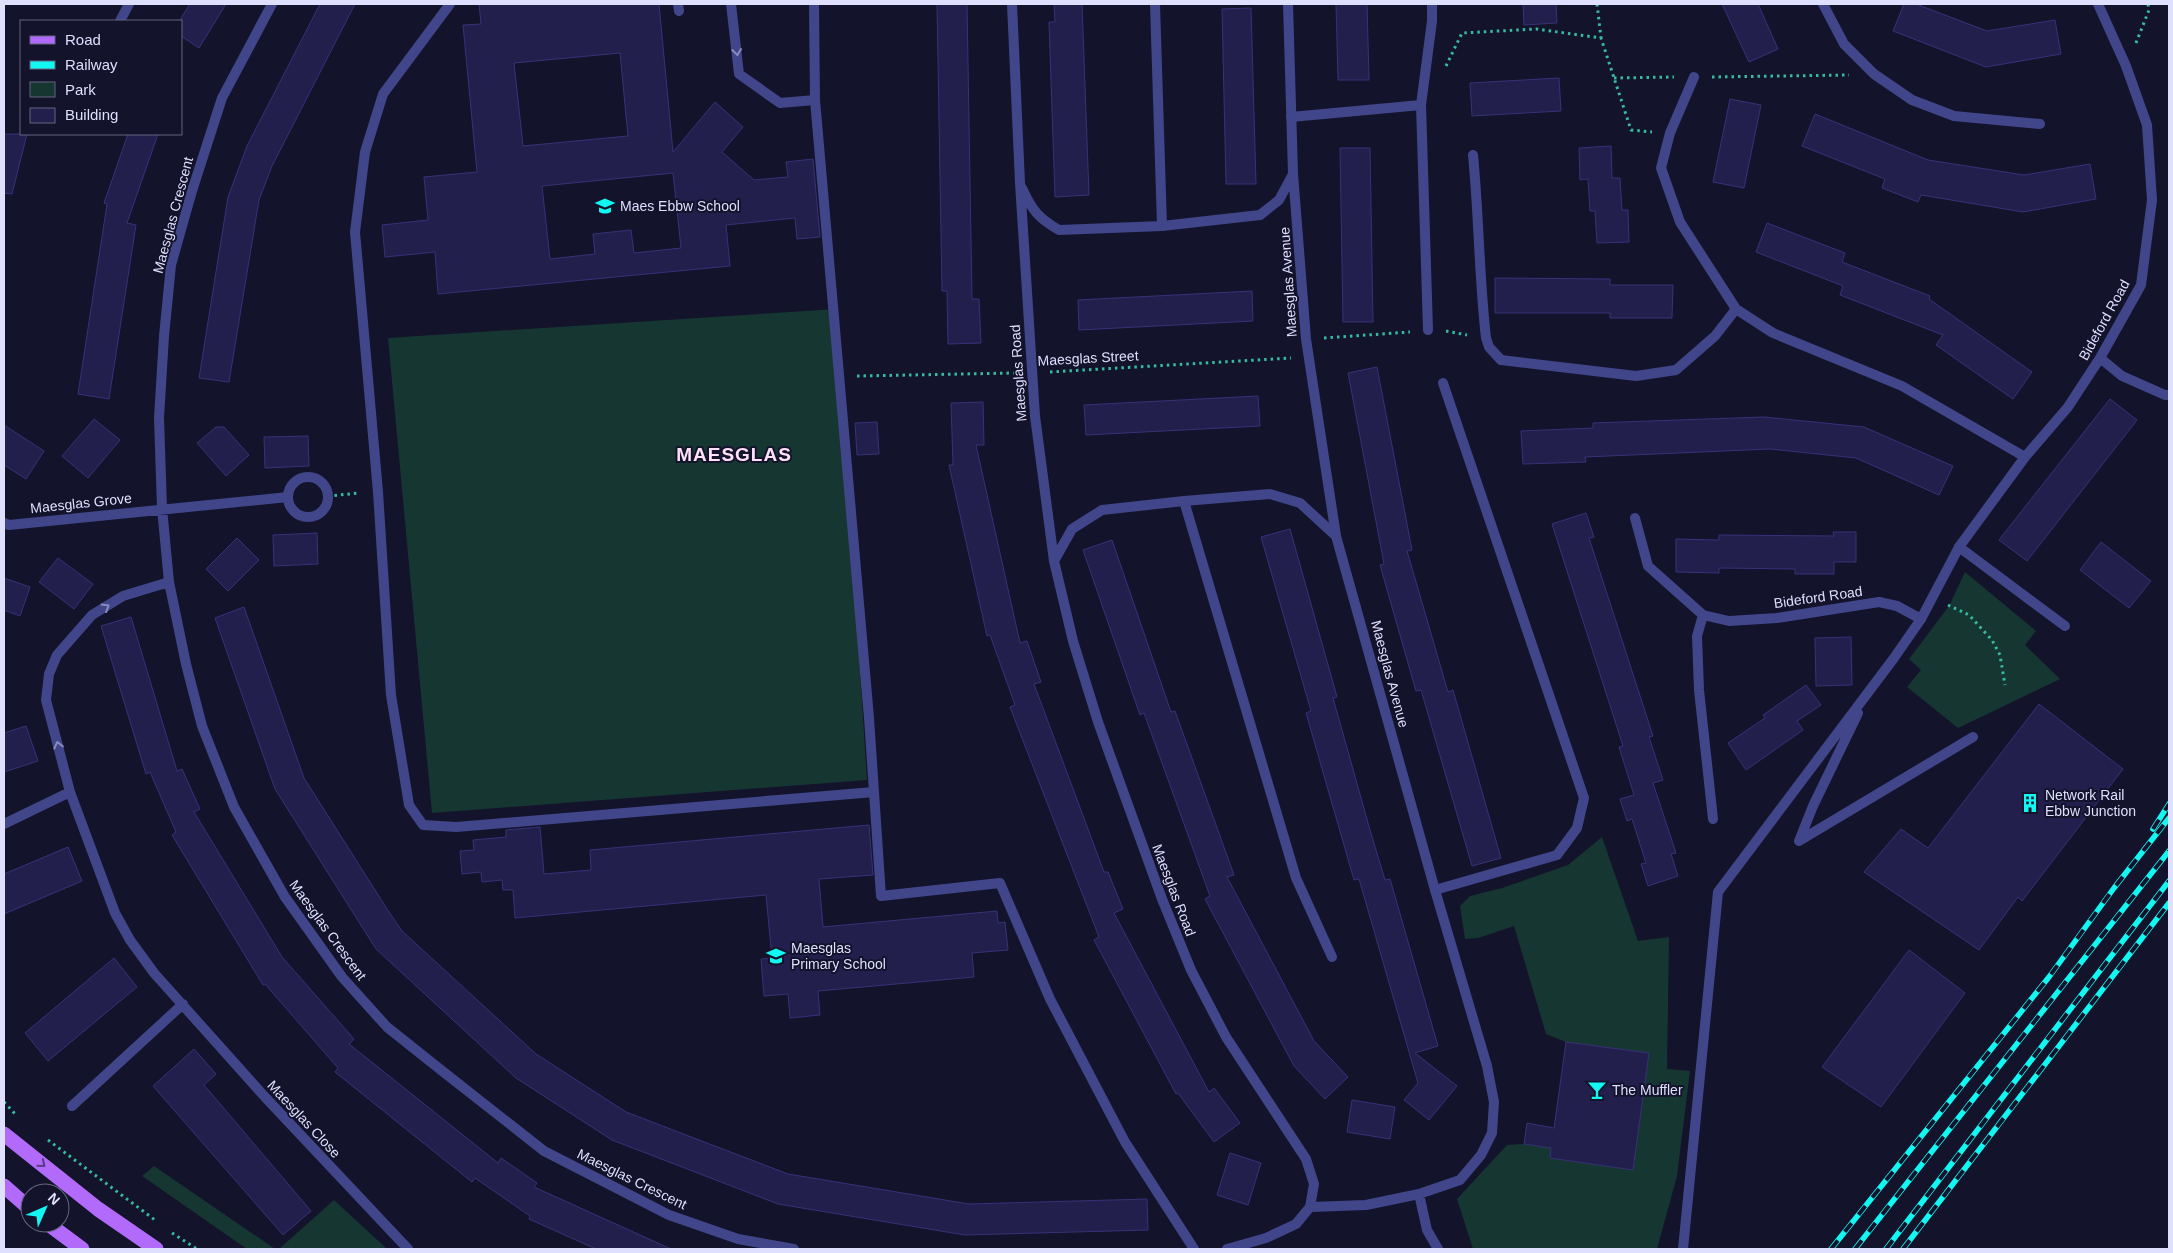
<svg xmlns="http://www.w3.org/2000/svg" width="2173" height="1253" font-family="Arial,sans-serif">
<rect width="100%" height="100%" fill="#14132c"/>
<path fill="#163631" d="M 837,309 L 867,780 L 432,813 L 388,338 Z
M 1965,572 L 2036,631 L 2025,645 L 2060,679 L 1958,728 L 1907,687 L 1921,670 L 1909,659 L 1949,606 Z
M 1602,837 L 1638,941 L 1669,937 L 1667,1069 L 1690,1071 L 1677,1176 L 1657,1249 L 1473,1249 L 1457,1199 L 1507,1145 L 1524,1144 L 1551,1148 L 1550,1158 L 1633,1170 L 1649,1053 L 1566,1042 L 1546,1034 L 1514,926 L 1478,938 L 1465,939 L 1460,906 L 1470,896 L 1502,888 L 1568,865 Z
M 154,1166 L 275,1249 L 247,1249 L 142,1176 Z
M 334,1200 L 387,1249 L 279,1249 Z"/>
<path fill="#231f4c" stroke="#373278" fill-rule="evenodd" d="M 190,4 L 226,4 L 199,48 L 181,36 L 181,18 Z
M 320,4 L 355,4 L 272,166 L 259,200 L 229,382 L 199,378 L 228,197 L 247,146 Z
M 479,4 L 659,4 L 673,152 L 715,102 L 743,127 L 722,152 L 754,180 L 788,177 L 786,162 L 813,159 L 820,237 L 797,239 L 795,218 L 726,225 L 730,266 L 438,294 L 435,252 L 385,257 L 382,225 L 428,220 L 424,177 L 477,172 L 463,25 L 481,24 ZM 620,53 L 628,136 L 523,146 L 514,63 ZM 673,173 L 681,248 L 634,253 L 631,230 L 593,234 L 595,254 L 550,259 L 542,186 Z
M 937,4 L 967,4 L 972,299 L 979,299 L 981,343 L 948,344 L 947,291 L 942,291 Z
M 1054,4 L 1082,4 L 1089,195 L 1055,197 L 1049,22 L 1055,22 Z
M 1336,4 L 1367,4 L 1369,80 L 1338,80 Z
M 1523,4 L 1556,4 L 1557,23 L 1524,25 Z
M 1722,4 L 1758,4 L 1778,49 L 1749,62 Z
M 1904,4 L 1916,4 L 1987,31 L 2055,20 L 2061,54 L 1986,67 L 1893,31 Z
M 1251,8 L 1256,184 L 1226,184 L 1222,9 Z
M 1559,78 L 1561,111 L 1472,116 L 1470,83 Z
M 1730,99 L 1761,105 L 1744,188 L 1713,182 Z
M 1815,114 L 1928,160 L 2024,175 L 2090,164 L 2096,199 L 2023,212 L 1921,195 L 1918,202 L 1882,188 L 1885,179 L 1802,146 Z
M 4,134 L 27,134 L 12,194 L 4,193 Z
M 128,134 L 158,134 L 127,223 L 136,225 L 109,399 L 78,394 L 107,204 L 104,203 Z
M 1611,146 L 1612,178 L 1620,178 L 1622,210 L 1628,210 L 1629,242 L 1597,243 L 1595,211 L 1590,211 L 1588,179 L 1580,180 L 1579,148 Z
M 1340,148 L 1370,148 L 1373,322 L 1343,322 Z
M 1767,223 L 1845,253 L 1842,262 L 1930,296 L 1929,299 L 2032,372 L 2013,399 L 1936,345 L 1943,335 L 1840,295 L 1843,286 L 1756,252 Z
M 1495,278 L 1610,279 L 1610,285 L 1673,285 L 1672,318 L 1610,318 L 1610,313 L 1495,313 Z
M 1252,291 L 1253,321 L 1079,330 L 1078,300 Z
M 1377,367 L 1412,550 L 1407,551 L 1448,692 L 1453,690 L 1501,858 L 1472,866 L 1421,690 L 1416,691 L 1380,565 L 1384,564 L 1348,373 Z
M 1258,396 L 1260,426 L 1086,435 L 1084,405 Z
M 2110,399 L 2137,420 L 2027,561 L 1999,540 Z
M 983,402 L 984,445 L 976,445 L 1020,643 L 1027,641 L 1041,682 L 1034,684 L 1104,872 L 1108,872 L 1123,909 L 1114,913 L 1209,1092 L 1214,1088 L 1240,1123 L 1214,1142 L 1178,1093 L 1176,1094 L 1094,940 L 1099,937 L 1010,707 L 1015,705 L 990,635 L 987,636 L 949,465 L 953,465 L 951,403 Z
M 1764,417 L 1864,427 L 1953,466 L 1939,495 L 1856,458 L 1770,449 L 1585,457 L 1586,462 L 1523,464 L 1521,431 L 1593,428 L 1593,423 Z
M 94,419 L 120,440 L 88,478 L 62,456 Z
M 877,422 L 879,454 L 857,455 L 855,423 Z
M 4,425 L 44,451 L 26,479 L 4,465 Z
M 216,427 L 224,427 L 249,455 L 226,476 L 197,443 Z
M 308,436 L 309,466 L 265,468 L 264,437 Z
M 1586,513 L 1594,537 L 1589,538 L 1653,736 L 1649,737 L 1663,780 L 1653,783 L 1676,853 L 1671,854 L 1678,876 L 1648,886 L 1641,864 L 1646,863 L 1632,819 L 1627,821 L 1620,799 L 1634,795 L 1619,747 L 1623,746 L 1552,524 Z
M 1290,529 L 1337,697 L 1333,698 L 1370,830 L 1385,880 L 1390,879 L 1438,1046 L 1415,1053 L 1457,1086 L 1429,1120 L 1404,1100 L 1418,1083 L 1359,879 L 1354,880 L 1306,713 L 1311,711 L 1261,537 Z
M 1833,532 L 1856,532 L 1856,562 L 1834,562 L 1834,574 L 1795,574 L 1795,569 L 1719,568 L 1719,573 L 1676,572 L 1676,539 L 1719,540 L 1719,535 L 1834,536 Z
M 317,533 L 318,564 L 274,566 L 273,535 Z
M 237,538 L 259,560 L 228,591 L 206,569 Z
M 1112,540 L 1171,712 L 1175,711 L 1234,875 L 1227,877 L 1314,1041 L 1348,1077 L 1325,1099 L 1294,1066 L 1205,899 L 1210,896 L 1144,713 L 1140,715 L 1083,550 Z
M 2101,542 L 2151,581 L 2129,608 L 2080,570 Z
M 58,558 L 93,584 L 74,609 L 39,582 Z
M 4,578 L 30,587 L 20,616 L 4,610 Z
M 244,607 L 304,778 L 387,909 L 402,931 L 536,1054 L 626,1112 L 788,1174 L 969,1204 L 1147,1199 L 1148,1230 L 965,1235 L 778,1204 L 612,1140 L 516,1078 L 376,949 L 275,789 L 215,618 Z
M 131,617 L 177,771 L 182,769 L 200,809 L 194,812 L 282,957 L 354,1039 L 349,1044 L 498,1163 L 501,1158 L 537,1183 L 534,1187 L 671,1249 L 596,1249 L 529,1219 L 530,1216 L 475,1178 L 472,1182 L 335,1072 L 338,1068 L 265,984 L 263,985 L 172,835 L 176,832 L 150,772 L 146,774 L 101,626 Z
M 1851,637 L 1852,685 L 1816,686 L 1815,638 Z
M 1806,685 L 1821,705 L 1797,721 L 1803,730 L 1746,770 L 1728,743 L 1765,718 L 1763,715 Z
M 2039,704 L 2123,769 L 2022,901 L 2018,897 L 1979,950 L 1864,872 L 1901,829 L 1928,848 Z
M 26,726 L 38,761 L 4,772 L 4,733 Z
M 869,825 L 873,875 L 819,879 L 823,927 L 997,911 L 998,923 L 1005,922 L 1008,950 L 972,953 L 974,977 L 818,991 L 820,1015 L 790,1018 L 788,994 L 764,996 L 761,959 L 772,958 L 766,895 L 515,918 L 513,890 L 503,890 L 502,880 L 482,882 L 481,872 L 462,874 L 460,851 L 474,850 L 473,840 L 506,837 L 506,830 L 540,827 L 544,874 L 591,870 L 590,850 Z
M 68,847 L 82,881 L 4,914 L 4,874 Z
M 1909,950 L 1965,993 L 1881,1107 L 1822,1067 Z
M 114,958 L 137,987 L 48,1061 L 25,1033 Z
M 1566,1042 L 1649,1053 L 1633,1170 L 1550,1158 L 1551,1148 L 1524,1144 L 1527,1123 L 1554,1128 Z
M 194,1049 L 216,1074 L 204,1085 L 311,1211 L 283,1235 L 153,1086 Z
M 1352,1100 L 1395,1107 L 1390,1139 L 1347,1132 Z
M 1230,1153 L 1261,1163 L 1248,1205 L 1217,1195 Z"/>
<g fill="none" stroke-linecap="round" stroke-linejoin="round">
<path stroke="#36bba2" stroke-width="3" stroke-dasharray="2.5 4" stroke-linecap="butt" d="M 1597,4 L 1601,38
M 2136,43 L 2149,10 L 2148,4
M 1446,66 L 1462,33 L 1536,29 L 1601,38 L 1631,130 L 1652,132
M 1712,77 L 1849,75
M 1614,78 L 1674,77
M 1446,331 L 1467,335
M 1324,338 L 1410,332
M 1050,372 L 1291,358
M 857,376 L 1014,373
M 328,496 L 360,493
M 1948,605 L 1969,615 L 1992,640 L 2000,655 L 2005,685
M 4,1102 L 17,1116
M 48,1140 L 155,1220
M 172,1233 L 197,1249"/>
<path stroke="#404689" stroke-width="10" d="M 450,4 L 383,94 L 365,152 L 355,232 L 378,492 L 391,695 L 409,805 L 423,825 L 456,827 L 874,792
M 678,4 L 679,11
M 731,4 L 739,74 L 780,103 L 815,100
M 814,4 L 815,100 L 869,718 L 881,896 L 1000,883 L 1050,999 L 1125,1142 L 1194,1249
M 1155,4 L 1162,226
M 120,21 L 129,4
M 1421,105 L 1428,330
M 1291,117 L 1421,105 L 1432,21 L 1432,4
M 1473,155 C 1479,216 1479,277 1486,338 L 1489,347 L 1501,360
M 1184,501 L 1296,878 L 1332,957
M 1959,547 L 2065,626
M 1858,713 L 1813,806 L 1799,841 L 1973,737
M 1435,890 L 1557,855 L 1577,828 L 1584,798 L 1443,383
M 1683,1249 L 1718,892 L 1894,658 L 1921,619"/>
<path stroke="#404689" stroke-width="10" d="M 272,4 L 222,98 L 192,191 L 171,265 L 164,336 L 159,418 L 162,508 L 169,582 L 186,664 L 202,726 L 234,807 L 285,897 L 342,977 L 387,1027 L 441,1070 L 544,1151 L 669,1215 L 738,1239 L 794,1249
M 1012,4 L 1020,183 L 1035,416 L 1054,561 L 1073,641 L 1098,722 L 1162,899 L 1191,970 L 1226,1037 L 1306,1159 L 1314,1184 L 1310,1207
M 1288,4 L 1293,174 L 1306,339 L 1336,536 L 1435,890 L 1487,1066 L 1494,1102 L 1492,1133 L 1481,1155 L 1460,1180 L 1419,1194 L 1366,1205 L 1310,1207
M 1823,4 L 1844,44 L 1874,74 L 1912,100 L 1954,116 L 2040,124
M 1694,77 L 1670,133 L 1661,168 L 1680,222 L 1736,309
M 1022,188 C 1032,210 1038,218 1059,230 L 1162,226 L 1260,215 L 1279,200 L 1293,174
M 2100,358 L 2122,376 L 2165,395 L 2169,395
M 1501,360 L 1636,376 L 1676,370 L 1715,336 L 1736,309 L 1773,333 L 1902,386 L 2025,457
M288 497a20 20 0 1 1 40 0a20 20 0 1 1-40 0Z
M 1635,518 L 1648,566 L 1703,615
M 4,523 L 9,525 L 288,497
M 1054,561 L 1072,529 L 1102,510 L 1184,501 L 1270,494 L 1300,503 L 1336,536
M 169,582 L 123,596 L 92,615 L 57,655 L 49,674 L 46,700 L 70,792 L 115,913 L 130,940 L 154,973 L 265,1097 L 408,1249
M 1713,819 L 1699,690 L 1697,636 L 1703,615 L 1729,621 L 1777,618 L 1879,602 L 1897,606 L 1921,619 L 1959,547 L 2025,457 L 2068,407 L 2100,358 L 2141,285 L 2152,200 L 2147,125 L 2126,66 L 2098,4
M 4,824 L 70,792
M 72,1106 L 183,1004
M 1419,1194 L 1427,1230 L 1438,1249
M 1227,1249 L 1266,1238 L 1296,1224 L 1310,1207"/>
<path stroke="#b26afa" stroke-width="15" d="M 4,1134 L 98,1209 L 156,1249
M 4,1186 L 30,1209
M 47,1223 L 82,1249"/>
<g stroke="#12f7f1" stroke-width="5.5">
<path id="rail" d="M 2153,829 L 2169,804
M 1831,1249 L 2049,977 L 2114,888 L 2169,818
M 1855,1249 L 2169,851
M 1886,1249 L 2169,881
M 1903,1249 L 2169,903"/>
</g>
<use href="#rail" stroke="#14132c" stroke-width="4" stroke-dasharray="11" stroke-linecap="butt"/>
</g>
<defs><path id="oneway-chevron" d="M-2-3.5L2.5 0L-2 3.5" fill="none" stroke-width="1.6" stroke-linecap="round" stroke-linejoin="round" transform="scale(1.25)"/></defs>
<g stroke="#888bbe">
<use href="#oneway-chevron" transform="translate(737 52) rotate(83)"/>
<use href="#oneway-chevron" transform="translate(106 607) rotate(-31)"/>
<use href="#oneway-chevron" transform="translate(58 745) rotate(-104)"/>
</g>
<use stroke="#5b3a89" href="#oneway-chevron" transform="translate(42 1164) rotate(39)"/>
<defs>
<g id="school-bare" transform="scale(1.5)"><path d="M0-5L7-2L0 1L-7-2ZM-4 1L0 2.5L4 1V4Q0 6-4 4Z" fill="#12f7f1" stroke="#14132c" stroke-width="2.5" paint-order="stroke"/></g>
<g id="building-bare" transform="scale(1.5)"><path d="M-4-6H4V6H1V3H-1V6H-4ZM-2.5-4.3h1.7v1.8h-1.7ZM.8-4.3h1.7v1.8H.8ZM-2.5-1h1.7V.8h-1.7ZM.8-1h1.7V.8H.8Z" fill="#12f7f1" stroke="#14132c" stroke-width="2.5" paint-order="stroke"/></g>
<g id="bar-bare" transform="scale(1.5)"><path d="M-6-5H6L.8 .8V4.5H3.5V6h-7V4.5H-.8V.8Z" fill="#12f7f1" stroke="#14132c" stroke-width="2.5" paint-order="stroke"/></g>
</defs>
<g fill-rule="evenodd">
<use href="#school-bare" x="605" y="206"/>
<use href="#building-bare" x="2030" y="803"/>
<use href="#school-bare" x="776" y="956"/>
<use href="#bar-bare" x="1597" y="1090"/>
</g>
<g text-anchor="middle" stroke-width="4" stroke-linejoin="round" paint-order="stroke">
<g font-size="14" fill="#dfdffe" stroke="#14132c" text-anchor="start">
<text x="620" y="211">Maes Ebbw School</text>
<text x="2045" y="800">Network Rail<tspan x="2045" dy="16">Ebbw Junction</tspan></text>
<text x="791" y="953">Maesglas<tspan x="791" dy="16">Primary School</tspan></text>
<text x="1612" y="1095">The Muffler</text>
</g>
<g font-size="14" fill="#dfdffe" stroke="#14132c">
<text transform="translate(173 215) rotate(-75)" y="5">Maesglas Crescent</text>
<text transform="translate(1288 282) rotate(-94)" y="5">Maesglas Avenue</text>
<text transform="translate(2104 320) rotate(-61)" y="5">Bideford Road</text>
<text transform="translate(1088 358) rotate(-3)" y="5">Maesglas Street</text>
<text transform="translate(1018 373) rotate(-94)" y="5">Maesglas Road</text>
<text transform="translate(81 503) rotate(-6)" y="5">Maesglas Grove</text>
<text transform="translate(1818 597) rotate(-8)" y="5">Bideford Road</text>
<text transform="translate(1390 674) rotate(75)" y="5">Maesglas Avenue</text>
<text transform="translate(1174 890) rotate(69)" y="5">Maesglas Road</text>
<text transform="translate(328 930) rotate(54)" y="5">Maesglas Crescent</text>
<text transform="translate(304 1119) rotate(47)" y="5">Maesglas Close</text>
<text transform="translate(632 1179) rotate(26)" y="5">Maesglas Crescent</text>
</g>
<g font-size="19" font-weight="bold" letter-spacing="1" fill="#fee1f7" stroke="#14132c">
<text x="734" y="461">MAESGLAS</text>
</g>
</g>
<rect width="2173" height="1253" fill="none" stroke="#dfdffe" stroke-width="10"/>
<rect x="20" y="20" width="162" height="115" fill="#14132c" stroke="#656580"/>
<rect x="30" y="36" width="25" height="8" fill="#b26afa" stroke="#656580"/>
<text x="65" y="45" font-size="15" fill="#dfdffe">Road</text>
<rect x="30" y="61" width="25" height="8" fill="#12f7f1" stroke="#656580"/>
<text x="65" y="70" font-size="15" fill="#dfdffe">Railway</text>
<rect x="30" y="82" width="25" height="15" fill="#163631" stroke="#656580"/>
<text x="65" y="95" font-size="15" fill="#dfdffe">Park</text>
<rect x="30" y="108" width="25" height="15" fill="#231f4c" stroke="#656580"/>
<text x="65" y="120" font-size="15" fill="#dfdffe">Building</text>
<g transform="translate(45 1208) rotate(45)"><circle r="24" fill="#14132c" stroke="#656580"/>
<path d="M0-4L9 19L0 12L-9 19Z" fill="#12f7f1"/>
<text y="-8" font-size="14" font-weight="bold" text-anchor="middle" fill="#dfdffe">N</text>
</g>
</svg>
